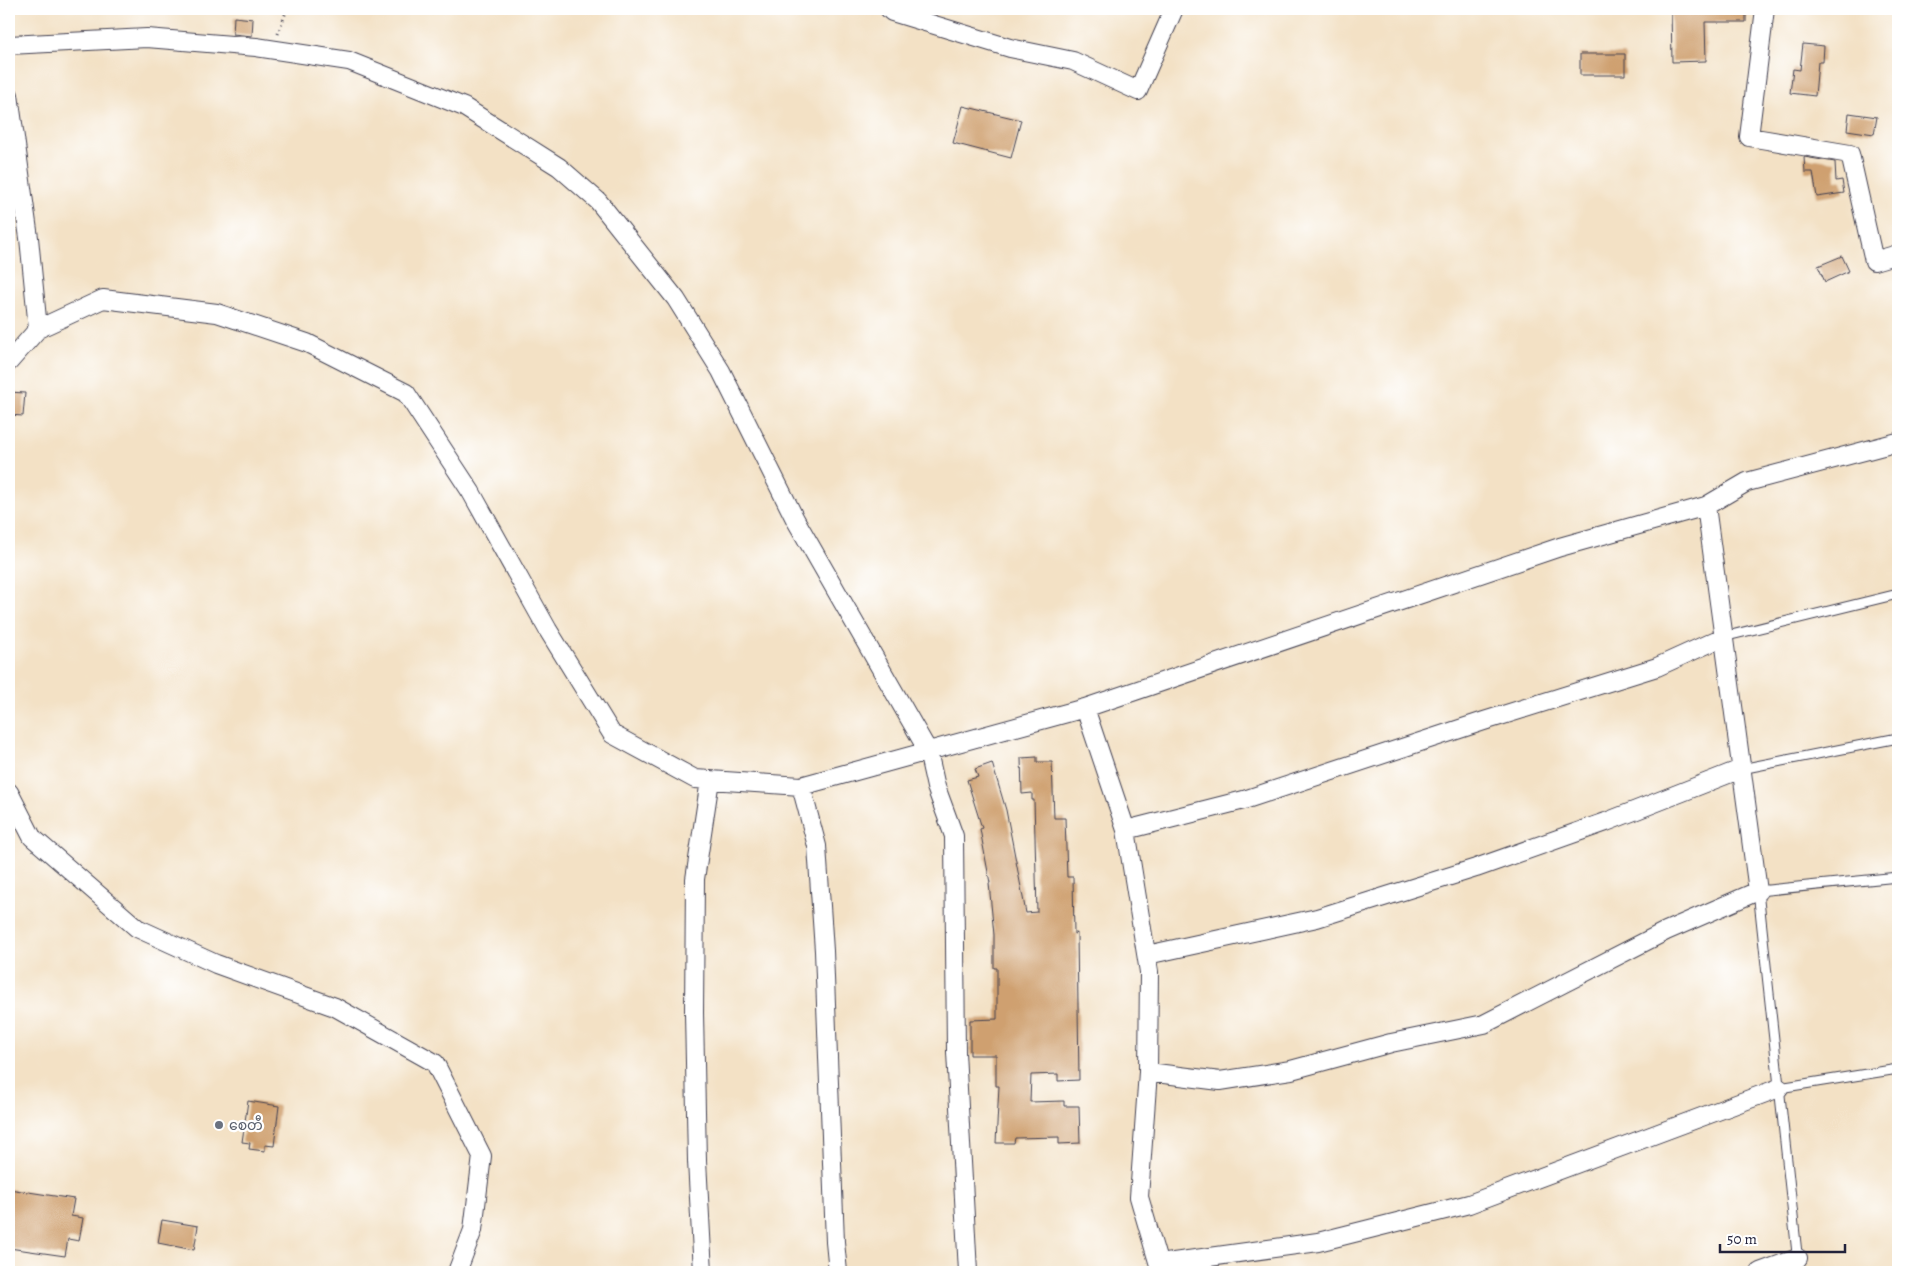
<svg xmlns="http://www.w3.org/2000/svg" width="1907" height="1281" font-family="Alegreya,'Noto Sans Myanmar',serif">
<rect width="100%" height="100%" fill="#fff"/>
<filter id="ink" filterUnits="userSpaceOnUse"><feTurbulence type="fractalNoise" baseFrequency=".02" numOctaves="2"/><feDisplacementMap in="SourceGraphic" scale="10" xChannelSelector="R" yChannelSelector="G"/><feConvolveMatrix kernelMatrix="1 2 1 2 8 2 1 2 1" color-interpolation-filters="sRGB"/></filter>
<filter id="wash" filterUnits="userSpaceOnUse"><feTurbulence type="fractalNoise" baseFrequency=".0096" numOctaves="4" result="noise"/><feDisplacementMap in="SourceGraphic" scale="20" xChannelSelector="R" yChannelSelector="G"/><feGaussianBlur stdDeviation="1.12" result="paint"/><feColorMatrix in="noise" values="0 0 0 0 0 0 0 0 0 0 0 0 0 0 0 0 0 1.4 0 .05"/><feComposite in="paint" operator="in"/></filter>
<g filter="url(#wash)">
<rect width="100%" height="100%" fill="#f3e1c5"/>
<g id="blocks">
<path fill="#cfa06f" d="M 1671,9 L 1746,9 L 1746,22 L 1705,22 L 1706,61 L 1672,62 Z
M 234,17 L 253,19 L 252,36 L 233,34 Z
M 1803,44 L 1824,46 L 1823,62 L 1818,62 L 1815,96 L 1790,93 L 1793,69 L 1800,70 Z
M 1580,54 L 1625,54 L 1625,75 L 1580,75 Z
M 963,106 L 1021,120 L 1011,158 L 953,143 Z
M 1849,113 L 1877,117 L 1874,134 L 1847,130 Z
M 1804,157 L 1835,162 L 1836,181 L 1842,180 L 1844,193 L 1817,197 L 1813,172 L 1805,172 Z
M 1842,256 L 1849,271 L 1825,282 L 1818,266 Z
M 9,392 L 25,393 L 23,416 L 9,415 Z
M 1037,757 L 1037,762 L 1052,762 L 1054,818 L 1065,818 L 1067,877 L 1073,877 L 1074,934 L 1077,933 L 1079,1080 L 1058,1081 L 1058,1074 L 1031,1075 L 1030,1102 L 1064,1101 L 1064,1106 L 1079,1106 L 1080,1143 L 1059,1144 L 1059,1137 L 1015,1138 L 1014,1143 L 996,1143 L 999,1086 L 996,1086 L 996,1055 L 970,1055 L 970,1020 L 997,1019 L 997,968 L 994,968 L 994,935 L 989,883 L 990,883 L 980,829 L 982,828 L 967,780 L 978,777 L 975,769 L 992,763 L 1006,810 L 1026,913 L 1037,912 L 1034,800 L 1032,800 L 1032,793 L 1022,794 L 1021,758 Z
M 248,1101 L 279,1106 L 274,1146 L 265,1145 L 265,1151 L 249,1149 L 250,1143 L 242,1142 Z
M 9,1189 L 74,1199 L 71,1216 L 83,1218 L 79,1241 L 68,1239 L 65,1256 L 9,1248 Z
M 162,1220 L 198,1226 L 194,1250 L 158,1243 Z"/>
</g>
</g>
<g filter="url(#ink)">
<use href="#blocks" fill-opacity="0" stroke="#413f50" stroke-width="1"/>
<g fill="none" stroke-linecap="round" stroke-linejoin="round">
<g stroke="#413f50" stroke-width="11">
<path id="lane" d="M 1723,637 L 1898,594
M 1741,769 L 1898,738
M 1779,1088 L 1898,1069
M 1799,1272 L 1758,891 L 1898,877"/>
</g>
<g stroke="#413f50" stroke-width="20">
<path id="street" d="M 889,9 L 892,12 L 1010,48 L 1073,61 L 1138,91 L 1174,9
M 1765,9 L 1749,137 L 1850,154 L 1874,261 L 1898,254
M 9,45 L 147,38 L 256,47 L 349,61 L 464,107 L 559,167 L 598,201 L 676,299 L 721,371 L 795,519 L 928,751 L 936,787 L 954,836 L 956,1052 L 968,1272
M 9,95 L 29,238 L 38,329
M 9,362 L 38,329 L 103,299 L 217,313 L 307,343 L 406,393 L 471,492 L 548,630 L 612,734 L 695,779 L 801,786 L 1085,708
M 801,786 L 817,846 L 824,951 L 835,1242 L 838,1272
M 9,792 L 32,837 L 137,928 L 216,964 L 335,1007 L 435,1063 L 482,1156 L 473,1230 L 457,1272
M 1126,830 L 1244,800 L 1484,721 L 1657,667 L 1723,637
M 1147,955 L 1317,918 L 1476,868 L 1606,822 L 1741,769
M 1148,1072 L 1220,1081 L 1291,1070 L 1391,1043 L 1484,1024 L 1666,931 L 1758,891 L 1706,506 L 1747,482 L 1898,442
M 1159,1264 L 1318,1242 L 1469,1204 L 1779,1088
M 703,1272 L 697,1161 L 694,1013 L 695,879 L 710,780
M 1161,1272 L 1139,1197 L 1148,1072 L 1149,972 L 1126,830 L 1085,708 L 1560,547 L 1706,506
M 1760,1272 L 1798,1258"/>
</g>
<path stroke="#413f50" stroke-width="3" stroke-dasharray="1 4" stroke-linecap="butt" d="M 278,34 L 287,9"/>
<use href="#lane" stroke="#fff" stroke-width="9"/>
<use href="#street" stroke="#fff" stroke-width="18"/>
</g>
</g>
<circle fill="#6b7280" stroke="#fff" stroke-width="2" cx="219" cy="1125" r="5"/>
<g text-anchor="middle" stroke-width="4.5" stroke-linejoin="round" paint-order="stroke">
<g font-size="14" fill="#5b616d" stroke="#fff" text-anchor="start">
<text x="229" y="1130">စေတီ</text>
</g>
</g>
<rect width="1907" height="1281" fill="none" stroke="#fff" stroke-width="30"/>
<path d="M1720 1244v8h125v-8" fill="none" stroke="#22223b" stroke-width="2.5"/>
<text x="1727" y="1244" font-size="15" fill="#22223b" stroke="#ffffff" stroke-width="4" paint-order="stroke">50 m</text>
</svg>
